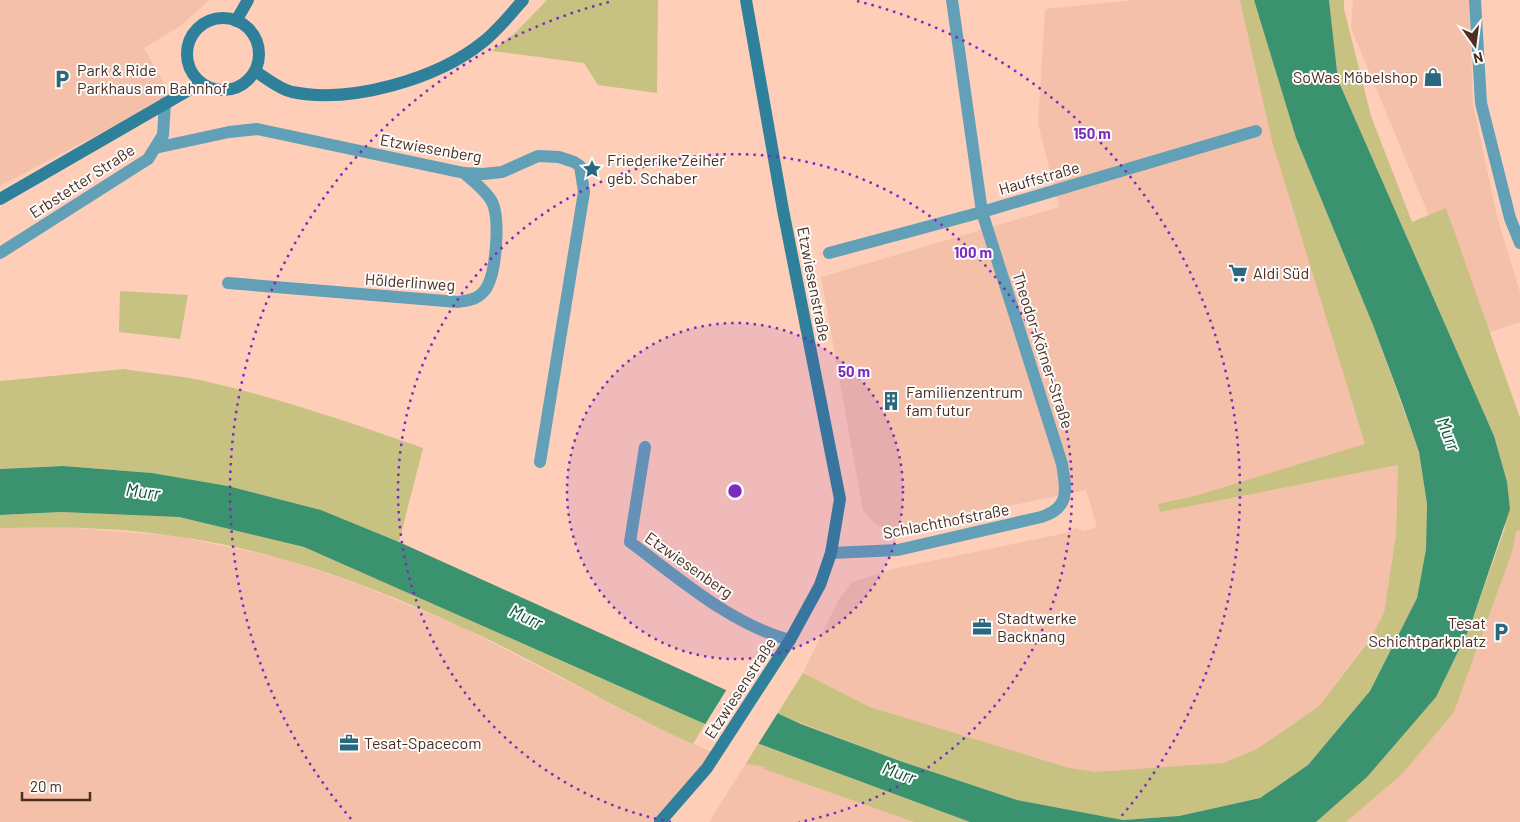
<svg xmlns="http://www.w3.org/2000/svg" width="1520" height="822" font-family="Barlow,sans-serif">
<rect width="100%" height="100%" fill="#ffceb9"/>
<path fill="#f4c0a9" d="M 0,0 L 210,0 L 179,27 L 144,48 L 171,96 L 0,186 Z
M 1133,0 L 1240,0 L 1292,197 L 1398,465 L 1396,534 L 1384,613 L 1380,624 L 1319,706 L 1257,749 L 1223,763 L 1044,790 L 1038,761 L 1007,749 L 870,707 L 803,673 L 839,599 L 852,582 L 897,568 L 1066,533 L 1076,528 L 1084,531 L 1097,527 L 1086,490 L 897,529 L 878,526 L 863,511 L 821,277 L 1059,207 L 1038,123 L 1045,9 Z
M 1353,0 L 1469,0 L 1473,104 L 1497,216 L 1520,292 L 1520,322 L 1479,336 L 1351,28 Z
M 1520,526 L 1520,822 L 1316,822 L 1470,627 L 1505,528 Z
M 60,527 L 175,536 L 281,558 L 360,585 L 460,626 L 640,719 L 714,753 L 653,822 L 0,822 L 0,528 Z
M 758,744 L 970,822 L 709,822 Z"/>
<path fill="#c7c282" d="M 547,0 L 658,0 L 657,93 L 598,85 L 584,63 L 492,51 L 517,31 Z
M 1240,0 L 1254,0 L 1296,138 L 1373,325 L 1419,452 L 1427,504 L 1426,549 L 1417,598 L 1370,691 L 1308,765 L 1260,798 L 1179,816 L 1123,820 L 1017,800 L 900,761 L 777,714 L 803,673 L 870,707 L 1069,768 L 1095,772 L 1223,763 L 1257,749 L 1319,706 L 1371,638 L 1384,613 L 1396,534 L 1398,465 L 1160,512 L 1158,504 L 1195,496 L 1365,444 L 1272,141 Z
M 1329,0 L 1344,0 L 1344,9 L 1371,116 L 1412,222 L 1446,208 L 1520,418 L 1520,530 L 1516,531 L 1512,552 L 1454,712 L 1401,775 L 1346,822 L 1316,822 L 1436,697 L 1470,627 L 1505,528 L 1494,436 L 1338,80 Z
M 120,291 L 188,295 L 180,339 L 119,332 Z
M 124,369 C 149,373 175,375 200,380 C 276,397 350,422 423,448 L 399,542 L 321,510 L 228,486 L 152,473 L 63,466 L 0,469 L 0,381 Z
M 61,512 L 179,517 L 304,547 L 705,724 L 693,744 C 621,712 553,670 481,636 C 384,590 280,550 173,536 C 116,527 58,527 0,528 L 0,515 Z
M 758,744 L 970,822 L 914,822 L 764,769 L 765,767 L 746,764 Z"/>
<path fill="#3b926f" d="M 1254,0 L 1329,0 L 1338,80 L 1494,436 L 1507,482 L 1510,509 L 1470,627 L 1436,697 L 1367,777 L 1316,822 L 970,822 L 705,724 L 304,547 L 179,517 L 61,512 L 0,515 L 0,469 L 63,466 L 152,473 L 228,486 L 321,510 L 399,542 L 801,724 L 900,761 L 1017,800 L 1123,820 L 1179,816 L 1260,798 L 1308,765 L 1370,691 L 1417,598 L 1426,549 L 1427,504 L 1419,452 L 1402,403 L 1373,325 L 1296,138 Z"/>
<path fill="#ffceb9" d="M 727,689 L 779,711 L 757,746 L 704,726 Z"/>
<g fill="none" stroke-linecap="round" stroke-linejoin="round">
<path stroke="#62a0b7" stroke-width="12" d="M 1475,0 L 1481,103 L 1510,218 L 1520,243
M 155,148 L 229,132 L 257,129 L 464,173 L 483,174 L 502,172 L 538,156 L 559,157 L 574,162 L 580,166 L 584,192 L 540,462
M 0,253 L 148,159 L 163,135 L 165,103
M 829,253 L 982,212 L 1256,131
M 228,283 L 458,302 C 470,300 480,299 487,287 C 496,271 501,216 491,200 C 485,190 473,181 464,173
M 645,447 L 630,542 C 679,578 730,624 790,640
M 831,553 L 898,550 L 1041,517 C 1071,508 1066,489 1062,464 L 982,212 L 952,0"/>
<path stroke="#2f809b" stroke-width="12" d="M187 54a36 36 0 1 1 72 0a36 36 0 1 1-72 0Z
M 236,21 L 248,0
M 255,71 C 266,78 279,89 292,92 C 351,104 437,79 483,42 C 497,31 511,14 523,0
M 0,199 L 201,83
M 660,822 L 707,768 L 790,640 L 820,585 L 831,553 L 840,499 L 783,210 L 746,0"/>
</g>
<circle cx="735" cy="491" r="168" fill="#7b2cbf" fill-opacity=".12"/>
<g fill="none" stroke="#7b2cbf" stroke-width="2.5" stroke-dasharray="2.5 5">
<circle cx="735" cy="491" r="168"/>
<path d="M671 822A337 337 0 1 1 799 822"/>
<path d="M351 819A505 505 0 0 1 613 1M857 1A505 505 0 0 1 1119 819"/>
</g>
<defs>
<g id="shop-bare" transform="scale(1.5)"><path d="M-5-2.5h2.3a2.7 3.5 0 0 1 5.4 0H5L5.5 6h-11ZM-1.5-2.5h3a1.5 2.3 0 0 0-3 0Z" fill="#29687e" stroke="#fbfbfb" stroke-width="2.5" paint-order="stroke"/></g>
<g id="parking-bare" transform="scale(1.5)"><path d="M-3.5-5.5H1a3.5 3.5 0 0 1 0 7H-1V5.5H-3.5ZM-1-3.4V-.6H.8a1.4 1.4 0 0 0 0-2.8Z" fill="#29687e" stroke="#fbfbfb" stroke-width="2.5" paint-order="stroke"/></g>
<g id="sight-bare" transform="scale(1.5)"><path d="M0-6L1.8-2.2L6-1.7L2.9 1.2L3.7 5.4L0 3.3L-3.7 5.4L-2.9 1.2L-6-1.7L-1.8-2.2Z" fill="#29687e" stroke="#fbfbfb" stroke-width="2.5" paint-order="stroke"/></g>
<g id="supermarket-bare" transform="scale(1.5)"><path d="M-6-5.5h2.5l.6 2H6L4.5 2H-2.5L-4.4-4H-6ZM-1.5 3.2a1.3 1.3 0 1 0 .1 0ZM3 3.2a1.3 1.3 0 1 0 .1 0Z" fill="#29687e" stroke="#fbfbfb" stroke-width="2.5" paint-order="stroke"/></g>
<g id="building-bare" transform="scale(1.5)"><path d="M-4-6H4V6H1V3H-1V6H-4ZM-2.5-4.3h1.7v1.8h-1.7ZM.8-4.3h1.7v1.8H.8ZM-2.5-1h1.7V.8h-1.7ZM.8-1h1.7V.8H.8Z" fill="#29687e" stroke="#fbfbfb" stroke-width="2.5" paint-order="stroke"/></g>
<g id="office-bare" transform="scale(1.5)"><path d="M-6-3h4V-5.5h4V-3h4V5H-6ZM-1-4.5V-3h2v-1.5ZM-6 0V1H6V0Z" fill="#29687e" stroke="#fbfbfb" stroke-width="2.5" paint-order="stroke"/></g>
</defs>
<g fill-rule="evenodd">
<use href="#shop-bare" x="1433" y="77"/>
<use href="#parking-bare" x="62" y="79"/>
<use href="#sight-bare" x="592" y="169"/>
<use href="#supermarket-bare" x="1238" y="273"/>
<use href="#building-bare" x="891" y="401"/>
<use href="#office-bare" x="982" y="627"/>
<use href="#parking-bare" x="1501" y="632"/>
<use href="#office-bare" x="349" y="743"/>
</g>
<g text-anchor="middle" stroke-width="4" stroke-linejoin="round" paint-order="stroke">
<g font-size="16" fill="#4c2d1f" stroke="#fbfbfb" text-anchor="start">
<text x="77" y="76">Park &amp; Ride<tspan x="77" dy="18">Parkhaus am Bahnhof</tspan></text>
<text x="1418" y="83" text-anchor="end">SoWas Möbelshop</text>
<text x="607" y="166">Friederike Zeiher<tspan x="607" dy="18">geb. Schaber</tspan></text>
<text x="1253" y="279">Aldi Süd</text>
<text x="906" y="398">Familienzentrum<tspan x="906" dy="18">fam futur</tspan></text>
<text x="997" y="624">Stadtwerke<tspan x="997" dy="18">Backnang</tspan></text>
<text x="1486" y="629" text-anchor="end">Tesat<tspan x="1486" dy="18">Schichtparkplatz</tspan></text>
<text x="364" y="749">Tesat-Spacecom</text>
</g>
<g font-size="16" fill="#4c2d1f" stroke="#fbfbfb">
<text transform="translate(431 148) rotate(10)" y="6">Etzwiesenberg</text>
<text transform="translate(1039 178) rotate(-16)" y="6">Hauffstraße</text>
<text transform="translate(82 181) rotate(-33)" y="6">Erbstetter Straße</text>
<text transform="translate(410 282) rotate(4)" y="6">Hölderlinweg</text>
<text transform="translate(814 284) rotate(79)" y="6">Etzwiesenstraße</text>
<text transform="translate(1043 350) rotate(72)" y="6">Theodor-Körner-Straße</text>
<text transform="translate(946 521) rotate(-11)" y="6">Schlachthofstraße</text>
<text transform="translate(689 565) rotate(35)" y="6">Etzwiesenberg</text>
<text transform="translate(740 688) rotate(-57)" y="6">Etzwiesenstraße</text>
</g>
<g font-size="18" font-style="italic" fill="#0c533a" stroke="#fbfbfb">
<text transform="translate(1448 434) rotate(68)" y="6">Murr</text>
<text transform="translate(143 492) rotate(7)" y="6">Murr</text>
<text transform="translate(526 617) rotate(25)" y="6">Murr</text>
<text transform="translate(899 773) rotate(20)" y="6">Murr</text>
</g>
</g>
<circle cx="735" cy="491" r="8" fill="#7b2cbf" stroke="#fbfbfb" stroke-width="2.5"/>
<g font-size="15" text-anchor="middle" font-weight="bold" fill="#7b2cbf" stroke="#fbfbfb" stroke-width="4" stroke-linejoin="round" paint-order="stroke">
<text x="1092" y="139">150 m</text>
<text x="973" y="258">100 m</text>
<text x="854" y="377">50 m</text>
</g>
<g transform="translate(1475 45) rotate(166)" stroke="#fbfbfb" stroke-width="4" paint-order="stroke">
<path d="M0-4L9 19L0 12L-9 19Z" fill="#4c2d1f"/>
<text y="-8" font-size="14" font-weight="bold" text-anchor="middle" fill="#4c2d1f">N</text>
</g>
<path d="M22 792v8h68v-8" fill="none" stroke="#4c2d1f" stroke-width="2.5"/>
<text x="30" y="792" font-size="15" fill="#4c2d1f" stroke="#fbfbfb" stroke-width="4" paint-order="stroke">20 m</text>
</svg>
